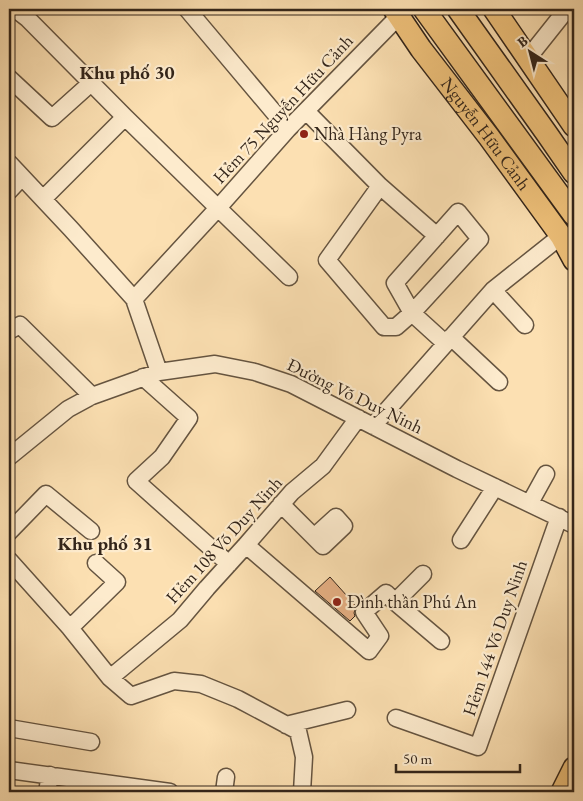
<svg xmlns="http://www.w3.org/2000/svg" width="583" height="801" font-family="'EB Garamond',serif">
<rect width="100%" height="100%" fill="#fce0b2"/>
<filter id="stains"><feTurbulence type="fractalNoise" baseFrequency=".004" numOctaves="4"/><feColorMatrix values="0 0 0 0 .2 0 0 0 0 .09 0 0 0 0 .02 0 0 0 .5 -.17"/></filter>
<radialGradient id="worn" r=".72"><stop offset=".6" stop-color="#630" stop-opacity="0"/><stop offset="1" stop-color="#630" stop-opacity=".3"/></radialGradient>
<path fill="#e5af83" stroke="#33251a" d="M 330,577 L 356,606 L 354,613 L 355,616 L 350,621 L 315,591 Z"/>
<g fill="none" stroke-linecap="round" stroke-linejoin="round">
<g stroke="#655440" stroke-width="19">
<path id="minor" d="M 15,9 L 28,19 L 125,117 L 218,208 L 134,299
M 187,9 L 288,129
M 528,58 L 567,9
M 9,78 L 52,118 L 91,83
M 306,111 L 380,186 L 437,236
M 9,163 L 71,229 L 134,299 L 159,372
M 380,186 L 327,260 L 384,327 L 396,327 L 412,313 L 480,239 L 458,212 L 395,283 L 412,313 L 445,343
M 9,191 L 22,177
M 43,199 L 125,117
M 289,277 L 218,208 L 288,129 L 399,16
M 493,290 L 525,325
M 9,331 L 20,325 L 92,396
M 451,337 L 499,382
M 143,377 L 189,418 L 162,457 L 136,481 L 229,564
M 373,426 L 493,290 L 561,236
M 9,457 L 68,409 L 92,396 L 159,372 L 215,364 L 255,372 L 291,384 L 457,469 L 574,525
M 530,503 L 546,474
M 281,504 L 323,546 L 344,526 L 336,517 L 314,537
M 9,532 L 46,494 L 91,531
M 461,540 L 495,487
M 246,545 L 369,651 L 380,636 L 364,612 L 386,593 L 395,602 L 423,574
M 9,560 L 70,628 L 110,678 L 131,696 L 174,681 L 201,684 L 238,699 L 298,731 L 304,757 L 302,792
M 395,602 L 441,641
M 70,628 L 117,582 L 96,563
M 110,678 L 180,620 L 207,588 L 246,545 L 292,492 L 323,466 L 358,418
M 396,718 L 478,747 L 559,517
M 286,725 L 347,710
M 9,728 L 91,742
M 9,770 L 170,792
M 47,792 L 50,775
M 224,792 L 226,777"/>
</g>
<g stroke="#33251a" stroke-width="24">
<g id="major">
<path id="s1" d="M 394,9 L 421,49 L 489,137 L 561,236 L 574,260"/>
<path d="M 424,9 L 574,215"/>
<path d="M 458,9 L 547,134 L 574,173"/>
<path d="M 494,9 L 574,126"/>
<path d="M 562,792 L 574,768"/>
</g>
</g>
<use href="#minor" stroke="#fdebcd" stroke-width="16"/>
<use href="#major" stroke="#eec079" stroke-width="21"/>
</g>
<g fill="#8f2418" stroke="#fdebcd" stroke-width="2">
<circle cx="304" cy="134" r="5"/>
<circle cx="337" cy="602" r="5"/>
</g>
<g text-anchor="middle" stroke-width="4.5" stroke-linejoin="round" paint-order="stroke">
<g font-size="18" fill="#33251a" stroke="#fdebcd">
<text transform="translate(283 109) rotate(-47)" y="6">Hẻm 75 Nguyễn Hữu Cảnh</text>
<text dy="6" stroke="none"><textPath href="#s1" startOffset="155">Nguyễn Hữu Cảnh</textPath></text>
<text transform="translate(355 396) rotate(26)" y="6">Đường Võ Duy Ninh</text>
<text transform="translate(224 540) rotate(-48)" y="6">Hẻm 108 Võ Duy Ninh</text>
<text transform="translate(495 638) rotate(-71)" y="6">Hẻm 144 Võ Duy Ninh</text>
</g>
<g font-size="18" fill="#33251a" stroke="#fdebcd" text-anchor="start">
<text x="314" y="140">Nhà Hàng Pyra</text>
<text x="347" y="608">Đình thần Phú An</text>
</g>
<g font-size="19" font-weight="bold" fill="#33251a" stroke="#fdebcd">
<text x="127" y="79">Khu phố 30</text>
<text x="105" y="550">Khu phố 31</text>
</g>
</g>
<rect width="583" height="801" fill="none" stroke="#fce0b2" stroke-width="30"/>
<rect x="10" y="10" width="563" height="781" fill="none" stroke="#33251a" stroke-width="2.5"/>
<rect x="15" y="15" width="553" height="771" fill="none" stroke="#33251a"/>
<g transform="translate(530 52) rotate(324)" stroke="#fdebcd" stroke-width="4" paint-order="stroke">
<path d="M0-4L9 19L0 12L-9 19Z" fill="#33251a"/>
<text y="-8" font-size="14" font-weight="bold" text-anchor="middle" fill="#33251a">B</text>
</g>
<path d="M396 764v8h124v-8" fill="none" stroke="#33251a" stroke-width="2.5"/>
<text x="403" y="764" font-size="15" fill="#33251a" stroke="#fdebcd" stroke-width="4" paint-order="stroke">50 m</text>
<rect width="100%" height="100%" filter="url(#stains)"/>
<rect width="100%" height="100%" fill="url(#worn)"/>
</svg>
